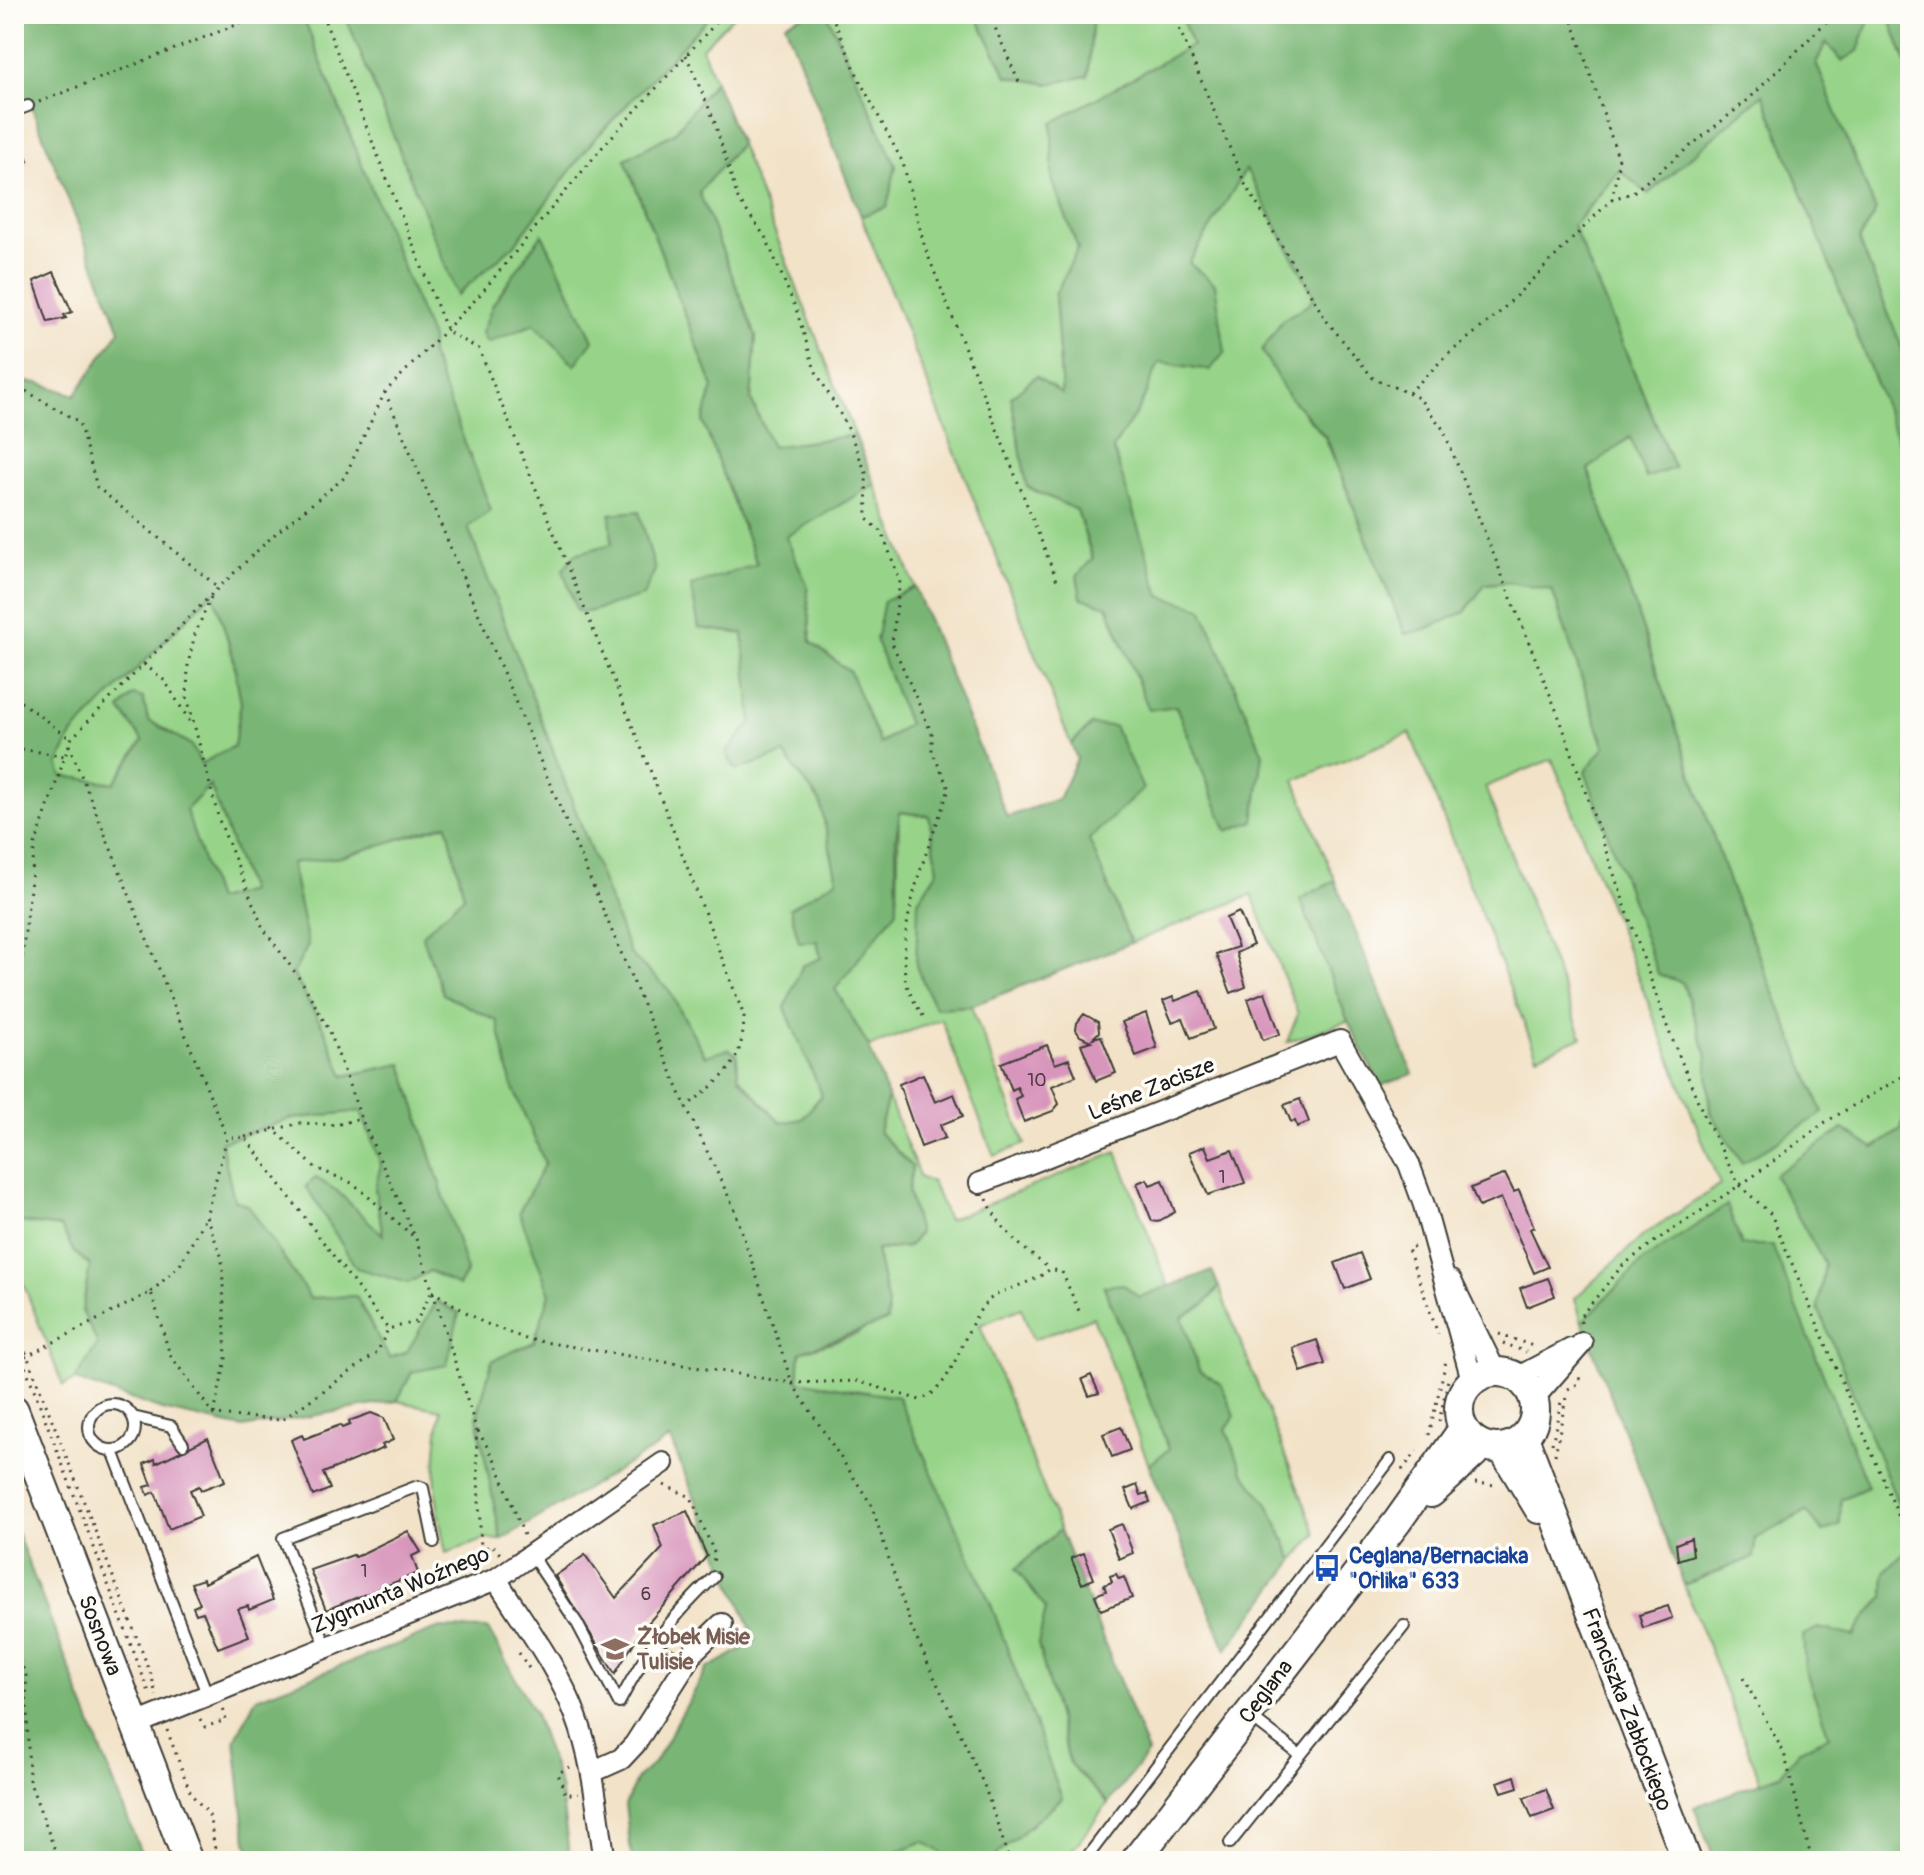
<svg xmlns="http://www.w3.org/2000/svg" width="1924" height="1875" font-family="Pangolin,sans-serif">
<rect width="100%" height="100%" fill="#fdfcf7"/>
<filter id="ink" filterUnits="userSpaceOnUse"><feTurbulence type="fractalNoise" baseFrequency=".0125" numOctaves="2"/><feDisplacementMap in="SourceGraphic" scale="16" xChannelSelector="R" yChannelSelector="G"/><feConvolveMatrix kernelMatrix="1 2 1 2 8 2 1 2 1" color-interpolation-filters="sRGB"/></filter>
<filter id="wash" filterUnits="userSpaceOnUse"><feTurbulence type="fractalNoise" baseFrequency=".006" numOctaves="4" result="noise"/><feDisplacementMap in="SourceGraphic" scale="32" xChannelSelector="R" yChannelSelector="G"/><feGaussianBlur stdDeviation="1.8" result="paint"/><feColorMatrix in="noise" values="0 0 0 0 0 0 0 0 0 0 0 0 0 0 0 0 0 1.4 0 .05"/><feComposite in="paint" operator="in"/></filter>
<g filter="url(#wash)">
<rect width="100%" height="100%" fill="#f2e2c7"/>
<path fill="#97d489" stroke="#5a7852" stroke-width="2" fill-rule="evenodd" d="M 302,14 L 345,14 L 457,294 L 514,245 L 592,142 L 712,14 L 735,14 L 702,48 L 715,81 L 674,133 L 625,160 L 713,387 L 703,422 L 757,565 L 743,634 L 752,722 L 737,770 L 784,754 L 820,802 L 837,880 L 790,908 L 817,941 L 821,959 L 785,1007 L 822,1095 L 802,1119 L 781,1123 L 738,1076 L 737,1056 L 706,1057 L 669,990 L 630,954 L 468,527 L 431,355 L 431,339 ZM 542,234 L 593,340 L 575,365 L 534,324 L 487,343 L 482,333 ZM 612,544 L 563,570 L 575,554 Z
M 827,14 L 975,14 L 1007,76 L 1088,76 L 1093,14 L 1180,14 L 1192,45 L 1052,123 L 1052,180 L 1078,248 L 1055,295 L 1062,395 L 1027,487 L 1077,510 L 1107,606 L 1149,709 L 1176,706 L 1227,830 L 1113,448 L 1140,407 L 1159,362 L 1210,370 L 1189,263 L 1246,168 L 1315,296 L 1308,305 L 1282,320 L 1286,393 L 1325,437 L 1405,634 L 1465,612 L 1485,584 L 1509,582 L 1552,590 L 1707,1056 L 1710,1111 L 1823,1113 L 1731,888 L 1588,469 L 1631,437 L 1674,467 L 1573,226 L 1620,170 L 1648,194 L 1763,94 L 1910,471 L 1910,1094 L 1901,1130 L 1873,1148 L 1843,1129 L 1775,1175 L 1825,1264 L 1819,1308 L 1910,1533 L 1910,1548 L 1885,1572 L 1884,1597 L 1866,1616 L 1854,1636 L 1818,1628 L 1805,1669 L 1829,1736 L 1798,1751 L 1780,1775 L 1761,1782 L 1684,1585 L 1754,1557 L 1755,1539 L 1807,1511 L 1868,1487 L 1644,1260 L 1582,1322 L 1575,1298 L 1644,1235 L 1720,1185 L 1552,759 L 1485,787 L 1582,1037 L 1537,1056 L 1410,733 L 1295,780 L 1335,881 L 1300,899 L 1348,1021 L 1287,1042 L 1298,1014 L 1252,895 L 1131,943 L 1088,839 L 1091,725 L 1071,744 L 861,216 L 887,207 Z
M 1880,14 L 1888,14 L 1910,73 L 1910,368 L 1859,240 L 1816,63 L 1827,42 Z
M 740,144 L 855,435 L 772,447 L 751,400 L 756,336 L 699,192 Z
M 875,484 L 915,587 L 884,601 L 876,641 L 908,724 L 879,744 L 850,673 L 811,642 L 807,585 L 785,537 Z
M 213,591 L 233,657 L 241,703 L 234,746 L 201,764 L 191,745 L 148,720 L 143,698 L 120,709 L 143,741 L 114,783 L 62,776 L 58,764 L 73,733 Z
M 210,784 L 249,892 L 216,900 L 185,810 Z
M 899,812 L 929,816 L 938,870 L 918,901 L 935,1008 L 971,1006 L 1025,1144 L 994,1156 L 941,1019 L 869,1047 L 835,989 L 897,910 Z
M 448,824 L 464,896 L 443,994 L 498,1020 L 511,1083 L 545,1163 L 520,1212 L 550,1294 L 534,1342 L 492,1361 L 477,1417 L 501,1540 L 487,1539 L 446,1553 C 434,1498 432,1465 441,1410 L 397,1401 L 412,1372 L 437,1301 L 407,1352 L 389,1358 L 356,1296 L 310,1298 L 248,1205 L 234,1200 L 221,1142 L 290,1119 L 361,1111 L 381,1165 L 375,1189 L 383,1236 L 337,1191 L 316,1178 L 306,1187 L 458,1286 L 467,1271 L 402,1064 L 344,1076 L 324,1029 L 293,974 L 308,945 L 291,862 L 341,857 Z
M 888,1097 L 920,1178 L 932,1182 L 948,1220 L 1117,1152 L 1169,1288 L 1139,1298 L 1104,1287 L 1169,1449 L 1149,1465 L 1093,1317 L 1033,1340 L 1021,1308 L 980,1325 L 1060,1530 L 1016,1569 L 1046,1609 L 1038,1644 L 1070,1764 L 1108,1803 L 1064,1861 L 989,1861 L 1062,1798 L 798,1381 L 800,1352 L 857,1334 L 888,1305 L 876,1250 L 908,1247 L 919,1233 L 908,1192 L 912,1167 L 879,1132 Z
M 14,1221 L 61,1227 L 74,1252 L 90,1265 L 82,1311 L 98,1344 L 75,1380 L 63,1386 L 14,1259 Z
M 1219,1287 L 1316,1534 L 1294,1561 L 1268,1504 L 1243,1472 L 1226,1429 L 1220,1384 L 1199,1370 L 1181,1317 L 1204,1305 Z
M 924,1841 L 954,1861 L 873,1861 Z"/>
<path fill="#79b675" stroke="#4a6948" stroke-width="2" fill-rule="evenodd" d="M 14,14 L 302,14 L 431,339 L 431,355 L 491,510 L 468,527 L 630,954 L 669,990 L 705,1056 L 729,1049 L 737,1055 L 738,1077 L 781,1123 L 802,1119 L 822,1095 L 785,1008 L 802,966 L 821,958 L 817,941 L 799,942 L 790,908 L 837,880 L 820,802 L 784,754 L 736,770 L 726,753 L 752,722 L 743,634 L 699,628 L 691,586 L 757,564 L 703,422 L 713,387 L 625,159 L 674,133 L 715,81 L 740,144 L 699,192 L 756,336 L 751,400 L 772,447 L 855,435 L 875,484 L 786,537 L 807,585 L 811,642 L 850,672 L 880,744 L 908,724 L 876,641 L 884,601 L 915,587 L 1007,817 L 1058,799 L 1077,759 L 1071,744 L 1091,725 L 1114,726 L 1143,789 L 1089,839 L 1131,943 L 971,1006 L 935,1008 L 916,966 L 918,901 L 938,870 L 929,816 L 900,812 L 896,839 L 897,910 L 835,989 L 869,1047 L 888,1097 L 879,1132 L 912,1167 L 908,1192 L 919,1233 L 908,1247 L 876,1250 L 888,1305 L 887,1321 L 800,1352 L 798,1381 L 898,1397 L 992,1607 L 1062,1798 L 989,1861 L 954,1861 L 924,1841 L 873,1861 L 632,1861 L 625,1805 L 637,1778 L 654,1763 L 707,1669 L 756,1641 L 670,1439 L 501,1540 L 477,1417 L 492,1361 L 534,1342 L 550,1294 L 519,1212 L 545,1163 L 511,1083 L 497,1021 L 443,994 L 422,935 L 464,896 L 447,824 L 341,857 L 291,863 L 308,945 L 293,974 L 324,1029 L 344,1076 L 402,1064 L 467,1271 L 458,1286 L 430,1271 L 408,1283 L 356,1268 L 306,1186 L 316,1178 L 337,1191 L 383,1235 L 375,1188 L 381,1165 L 361,1111 L 290,1119 L 221,1142 L 234,1200 L 248,1205 L 310,1298 L 356,1296 L 389,1358 L 407,1352 L 437,1301 L 459,1313 L 447,1365 L 412,1372 L 397,1401 L 243,1428 L 162,1410 L 75,1380 L 98,1344 L 82,1311 L 90,1265 L 74,1252 L 61,1227 L 14,1221 L 14,381 L 39,383 L 75,395 L 120,330 L 28,98 L 14,103 ZM 213,592 L 233,657 L 241,703 L 234,746 L 201,764 L 191,745 L 148,720 L 143,698 L 133,695 L 120,709 L 143,741 L 114,783 L 62,776 L 58,764 L 73,733 ZM 210,785 L 249,891 L 216,900 L 186,810 Z
M 345,14 L 712,14 L 592,142 L 514,245 L 457,295 Z
M 806,14 L 827,14 L 896,166 L 887,207 L 861,216 L 785,23 Z
M 975,14 L 1093,14 L 1088,76 L 1048,84 L 1007,76 Z
M 1180,14 L 1880,14 L 1869,20 L 1858,51 L 1842,61 L 1826,42 L 1816,63 L 1876,211 L 1859,240 L 1910,368 L 1910,471 L 1763,94 L 1648,194 L 1619,170 L 1573,226 L 1674,468 L 1646,478 L 1630,437 L 1588,469 L 1731,888 L 1823,1113 L 1742,1163 L 1710,1111 L 1707,1056 L 1683,983 L 1658,974 L 1585,771 L 1605,747 L 1552,590 L 1509,582 L 1485,584 L 1465,612 L 1421,631 L 1405,634 L 1326,437 L 1286,393 L 1262,351 L 1282,320 L 1308,305 L 1314,296 L 1246,169 L 1189,263 L 1215,284 L 1225,352 L 1210,370 L 1159,362 L 1140,407 L 1113,448 L 1160,596 L 1202,608 L 1263,754 L 1254,821 L 1227,831 L 1176,706 L 1149,710 L 1108,606 L 1081,598 L 1077,576 L 1093,558 L 1077,510 L 1027,487 L 1011,397 L 1036,376 L 1062,394 L 1055,295 L 1078,248 L 1052,180 L 1052,123 L 1192,45 Z
M 1888,14 L 1910,14 L 1910,73 Z
M 542,234 L 593,340 L 575,365 L 534,324 L 487,343 L 482,333 L 493,304 Z
M 639,511 L 655,570 L 643,596 L 588,612 L 577,611 L 563,570 L 575,554 L 612,544 L 610,514 Z
M 1335,881 L 1413,1074 L 1380,1086 L 1348,1021 L 1300,899 Z
M 1910,903 L 1910,961 L 1899,935 Z
M 1910,1094 L 1910,1533 L 1818,1308 L 1825,1264 L 1774,1175 L 1843,1129 L 1874,1148 L 1901,1130 Z
M 1727,1205 L 1742,1245 L 1772,1245 L 1868,1487 L 1841,1499 L 1840,1525 L 1823,1532 L 1806,1511 L 1755,1538 L 1754,1557 L 1684,1585 L 1582,1322 L 1644,1260 Z
M 1212,1271 L 1219,1287 L 1204,1305 L 1182,1317 L 1199,1370 L 1221,1384 L 1235,1416 L 1226,1429 L 1243,1472 L 1268,1504 L 1294,1561 L 1226,1650 L 1149,1465 L 1169,1449 L 1104,1286 L 1123,1284 L 1139,1297 Z
M 14,1525 L 144,1861 L 14,1861 Z
M 1060,1530 L 1148,1753 L 1108,1803 L 1070,1764 L 1038,1644 L 1046,1609 L 1016,1569 Z
M 1910,1548 L 1910,1861 L 1715,1861 L 1694,1807 L 1780,1775 L 1798,1751 L 1829,1736 L 1805,1669 L 1803,1635 L 1818,1628 L 1854,1636 L 1866,1616 L 1884,1597 L 1885,1572 Z
M 440,1628 L 488,1629 L 534,1712 L 560,1787 L 570,1861 L 255,1861 L 246,1840 L 235,1740 L 256,1698 Z"/>
<g id="blocks">
<path fill="#d896bc" d="M 20,141 L 28,161 L 14,167 L 14,144 Z
M 54,272 L 72,312 L 64,315 L 66,318 L 48,322 L 34,281 Z
M 1239,912 L 1253,945 L 1236,953 L 1246,987 L 1231,993 L 1216,954 L 1238,947 L 1226,918 Z
M 1201,991 L 1214,1029 L 1191,1038 L 1183,1018 L 1172,1022 L 1163,1001 L 1173,997 L 1175,1001 Z
M 1265,992 L 1280,1034 L 1263,1040 L 1248,999 Z
M 1146,1013 L 1157,1048 L 1136,1056 L 1122,1022 Z
M 1084,1014 L 1098,1022 L 1099,1032 L 1093,1038 L 1101,1036 L 1116,1073 L 1096,1081 L 1081,1044 L 1091,1041 L 1080,1036 L 1076,1030 L 1077,1023 Z
M 1047,1045 L 1055,1064 L 1069,1059 L 1076,1076 L 1052,1086 L 1059,1104 L 1053,1111 L 1024,1122 L 1015,1099 L 1021,1096 L 1017,1087 L 1012,1090 L 1001,1063 Z
M 923,1074 L 935,1102 L 954,1094 L 963,1116 L 940,1125 L 945,1138 L 921,1147 L 899,1084 Z
M 1300,1099 L 1309,1122 L 1297,1127 L 1295,1121 L 1291,1122 L 1284,1105 Z
M 1205,1146 L 1210,1158 L 1232,1150 L 1245,1183 L 1208,1195 L 1189,1152 Z
M 1505,1174 L 1514,1192 L 1519,1190 L 1534,1227 L 1530,1229 L 1548,1267 L 1534,1273 L 1501,1198 L 1479,1207 L 1471,1188 Z
M 1147,1179 L 1150,1185 L 1163,1180 L 1175,1212 L 1157,1222 L 1152,1221 L 1137,1183 Z
M 1360,1253 L 1370,1279 L 1345,1289 L 1335,1263 Z
M 1548,1278 L 1555,1296 L 1527,1307 L 1520,1288 Z
M 1317,1340 L 1325,1364 L 1301,1372 L 1293,1348 Z
M 1091,1375 L 1099,1393 L 1089,1396 L 1082,1379 Z
M 371,1413 L 384,1418 L 393,1440 L 382,1445 L 384,1448 L 323,1473 L 330,1489 L 313,1496 L 291,1440 L 302,1435 L 304,1439 L 340,1425 L 342,1428 L 350,1425 L 349,1421 Z
M 1121,1427 L 1130,1450 L 1112,1457 L 1103,1434 Z
M 208,1438 L 225,1481 L 201,1490 L 199,1486 L 190,1490 L 201,1516 L 169,1529 L 155,1492 L 148,1495 L 145,1487 L 152,1485 L 144,1464 L 155,1459 L 156,1463 Z
M 1137,1485 L 1141,1495 L 1147,1493 L 1150,1502 L 1133,1509 L 1125,1490 Z
M 687,1511 L 707,1556 L 641,1631 L 615,1674 L 555,1576 L 585,1555 L 616,1598 L 663,1548 L 654,1525 Z
M 1122,1524 L 1133,1553 L 1119,1559 L 1108,1529 Z
M 408,1531 L 421,1552 L 412,1556 L 418,1573 L 326,1610 L 310,1570 L 353,1555 L 355,1557 Z
M 1691,1538 L 1693,1555 L 1678,1560 L 1676,1544 Z
M 1084,1553 L 1094,1579 L 1082,1584 L 1071,1558 Z
M 256,1557 L 273,1600 L 249,1610 L 248,1606 L 238,1609 L 249,1636 L 218,1648 L 203,1612 L 196,1614 L 193,1607 L 200,1604 L 191,1583 L 203,1579 L 204,1583 Z
M 1116,1574 L 1119,1579 L 1124,1577 L 1132,1598 L 1101,1610 L 1095,1595 L 1106,1591 L 1104,1585 L 1112,1582 L 1110,1576 Z
M 1668,1606 L 1672,1618 L 1643,1628 L 1639,1615 Z
M 1515,1776 L 1518,1787 L 1502,1792 L 1498,1782 Z
M 1546,1789 L 1554,1810 L 1532,1818 L 1524,1798 Z"/>
</g>
</g>
<g filter="url(#ink)">
<use href="#blocks" fill-opacity="0" stroke="#3c3a36" stroke-width="2"/>
<g fill="none" stroke-linecap="round" stroke-linejoin="round">
<g stroke="#3c3a36" stroke-width="14">
<path id="lane" d="M 14,111 L 28,106
M89 1427a23 23 0 1 1 46 0a23 23 0 1 1-46 0Z
M 133,1417 L 171,1426 L 183,1444
M 113,1451 L 207,1694
M 531,1554 L 577,1623 L 619,1703 C 646,1651 671,1617 714,1577
M 652,1643 L 686,1665
M 326,1646 L 283,1538 L 418,1486 L 423,1488 L 434,1542
M 1248,1715 L 1300,1755
M 1230,1843 L 1404,1626
M 1084,1861 L 1390,1460"/>
</g>
<g stroke="#3c3a36" stroke-width="24">
<path id="street" d="M 980,1183 L 1340,1041 L 1409,1164 L 1424,1205 L 1472,1380
M 1451,1281 L 1495,1371
M 1518,1377 L 1571,1349
M 1534,1398 L 1582,1343
M 496,1579 C 524,1623 558,1667 576,1716 C 594,1763 597,1812 605,1861
M 136,1724 L 496,1579 L 663,1463
M 592,1772 L 621,1759 L 635,1744 L 695,1650 L 722,1624"/>
</g>
<g stroke="#3c3a36" stroke-width="32">
<path id="secondary" d="M1459 1410a38 38 0 1 1 76 0a38 38 0 1 1-76 0Z
M 14,1410 L 188,1861
M 1524,1437 L 1687,1861
M 1502,1448 L 1539,1509
M 1431,1493 L 1482,1446
M 1135,1861 L 1397,1522 L 1463,1429"/>
</g>
<path stroke="#3c3a36" stroke-width="3" stroke-dasharray="2 6" stroke-linecap="butt" d="M 322,14 L 447,331 L 479,349 L 649,767 L 744,1016 C 743,1067 723,1077 686,1107
M 708,14 L 713,26
M 831,14 L 860,81 L 903,163 L 925,248 L 1058,583
M 989,14 L 1021,87
M 1173,14 L 1245,184 L 1326,320 L 1373,378 L 1419,398 L 1443,429 L 1561,722 L 1668,1029 L 1705,1118 L 1739,1185 L 1771,1214 L 1910,1543
M 1570,14 L 1619,160 L 1612,199
M 1904,14 L 1910,29
M 686,55 L 714,120 L 738,199 L 766,238 L 796,309 L 815,370 L 847,426 L 866,473 L 867,519 L 882,532 L 900,581 L 892,643 L 932,734 L 932,751 L 949,789 C 929,848 899,913 905,976 C 907,993 918,1007 926,1021
M 39,102 L 264,14
M 19,387 L 79,422 L 97,487 L 219,588
M 385,392 L 686,1107 L 734,1208 L 792,1383 L 857,1381 L 920,1400 C 957,1387 961,1326 989,1300 C 1006,1286 1030,1286 1050,1269 L 1062,1272 L 1079,1311
M 1409,393 L 1447,355 L 1497,315 L 1612,199 L 1632,193 L 1749,99 L 1834,14
M 211,597 L 195,634 L 188,664 L 187,697 L 219,820 L 263,928 L 304,985 L 330,1032 L 361,1118 L 416,1239 L 476,1428 L 481,1550
M 144,664 L 165,681 L 190,722
M 14,697 L 71,739
M 69,745 L 227,1138
M 14,748 L 65,756
M 14,1028 L 35,845 L 71,739 L 212,594 L 276,533 L 344,478 L 385,392 L 477,298 L 605,144 L 724,14
M 272,1128 L 316,1168 L 354,1184 L 413,1236
M 245,1137 L 301,1123 L 336,1125 L 361,1118
M 987,1199 C 1000,1231 1023,1248 1050,1269
M 1414,1247 L 1408,1249 L 1438,1334
M 432,1291 L 482,1322 L 526,1339 L 792,1383 L 871,1504 L 912,1629 L 984,1785 L 1010,1861
M 151,1292 L 180,1265 L 206,1216
M 14,1322 L 152,1677 L 156,1696
M 1581,1323 L 1580,1317 L 1622,1266 L 1654,1242 L 1755,1175 L 1824,1123 L 1910,1072
M 1499,1334 L 1533,1346
M 14,1337 L 149,1692
M 1503,1343 L 1526,1352
M 25,1357 L 151,1292 L 170,1355 L 214,1415 L 282,1420 L 377,1353 L 388,1329 L 416,1322 L 432,1291
M 1568,1389 L 1578,1384 L 1581,1374
M 214,1414 L 226,1359 L 222,1258 L 206,1216 L 227,1138 L 245,1137 L 388,1329
M 1439,1422 L 1449,1375
M 478,1431 L 496,1462 L 525,1538
M 1429,1435 L 1446,1361
M 1552,1444 L 1562,1397
M 1555,1455 L 1567,1392
M 1402,1470 L 1417,1451
M 1475,1483 L 1496,1485
M 664,1485 L 691,1497 L 715,1555 L 712,1565
M 473,1569 L 470,1555 L 492,1545 L 501,1555
M 14,1645 L 26,1676 L 29,1780 L 59,1861
M 519,1653 L 532,1673
M 1743,1678 L 1784,1753 L 1812,1861
M 200,1719 L 205,1727 L 226,1720 L 223,1708
M 167,1730 L 191,1794 L 209,1814 L 217,1861
M 570,1767 L 558,1773 L 565,1794 L 578,1794"/>
<use href="#lane" stroke="#fff" stroke-width="10"/>
<use href="#street" stroke="#fff" stroke-width="20"/>
<use href="#secondary" stroke="#fff" stroke-width="28"/>
</g>
</g>
<defs>
<g id="bus-bare" transform="scale(2.16)"><path d="M-5-6H5V4H4V6H2V4H-2V6H-4V4H-5ZM-3.5-4V0h7V-4ZM-3.5 1.2v1.5H-2V1.2ZM2 1.2v1.5H3.5V1.2Z" fill="#1a4fb4" stroke="#fdfcf7" stroke-width="2.5" paint-order="stroke"/></g>
<g id="school-bare" transform="scale(2.16)"><path d="M0-5L7-2L0 1L-7-2ZM-4 1L0 2.5L4 1V4Q0 6-4 4Z" fill="#8d6e63" stroke="#fdfcf7" stroke-width="2.5" paint-order="stroke"/></g>
</defs>
<g fill-rule="evenodd">
<use href="#bus-bare" x="1327" y="1568"/>
<use href="#school-bare" x="615" y="1649"/>
</g>
<g text-anchor="middle" stroke-width="7" stroke-linejoin="round" paint-order="stroke">
<g font-size="18" fill="#4b3a44">
<text x="1037" y="1086">10</text>
<text x="1222" y="1183">1</text>
<text x="364" y="1577">1</text>
<text x="646" y="1600">6</text>
</g>
<g font-size="22" fill="#1c1c1c" stroke="#fdfcf7">
<text transform="translate(1151 1088) rotate(-22)" y="8">Leśne Zacisze</text>
<text transform="translate(400 1589) rotate(-23)" y="8">Zygmunta Woźnego</text>
<text transform="translate(101 1635) rotate(69)" y="8">Sosnowa</text>
<text transform="translate(1265 1691) rotate(-53)" y="8">Ceglana</text>
<text transform="translate(1628 1709) rotate(69)" y="8">Franciszka Zabłockiego</text>
</g>
<g font-size="22" font-weight="bold" fill="#164399" stroke="#fdfcf7" text-anchor="start">
<text x="1349" y="1563">Ceglana/Bernaciaka<tspan x="1349" dy="25">"Orlika" 633</tspan></text>
</g>
<g font-size="22" font-weight="bold" fill="#785e54" stroke="#fdfcf7" text-anchor="start">
<text x="637" y="1644">Żłobek Misie<tspan x="637" dy="25">Tulisie</tspan></text>
</g>
</g>
<rect width="1924" height="1875" fill="none" stroke="#fdfcf7" stroke-width="48"/>
</svg>
